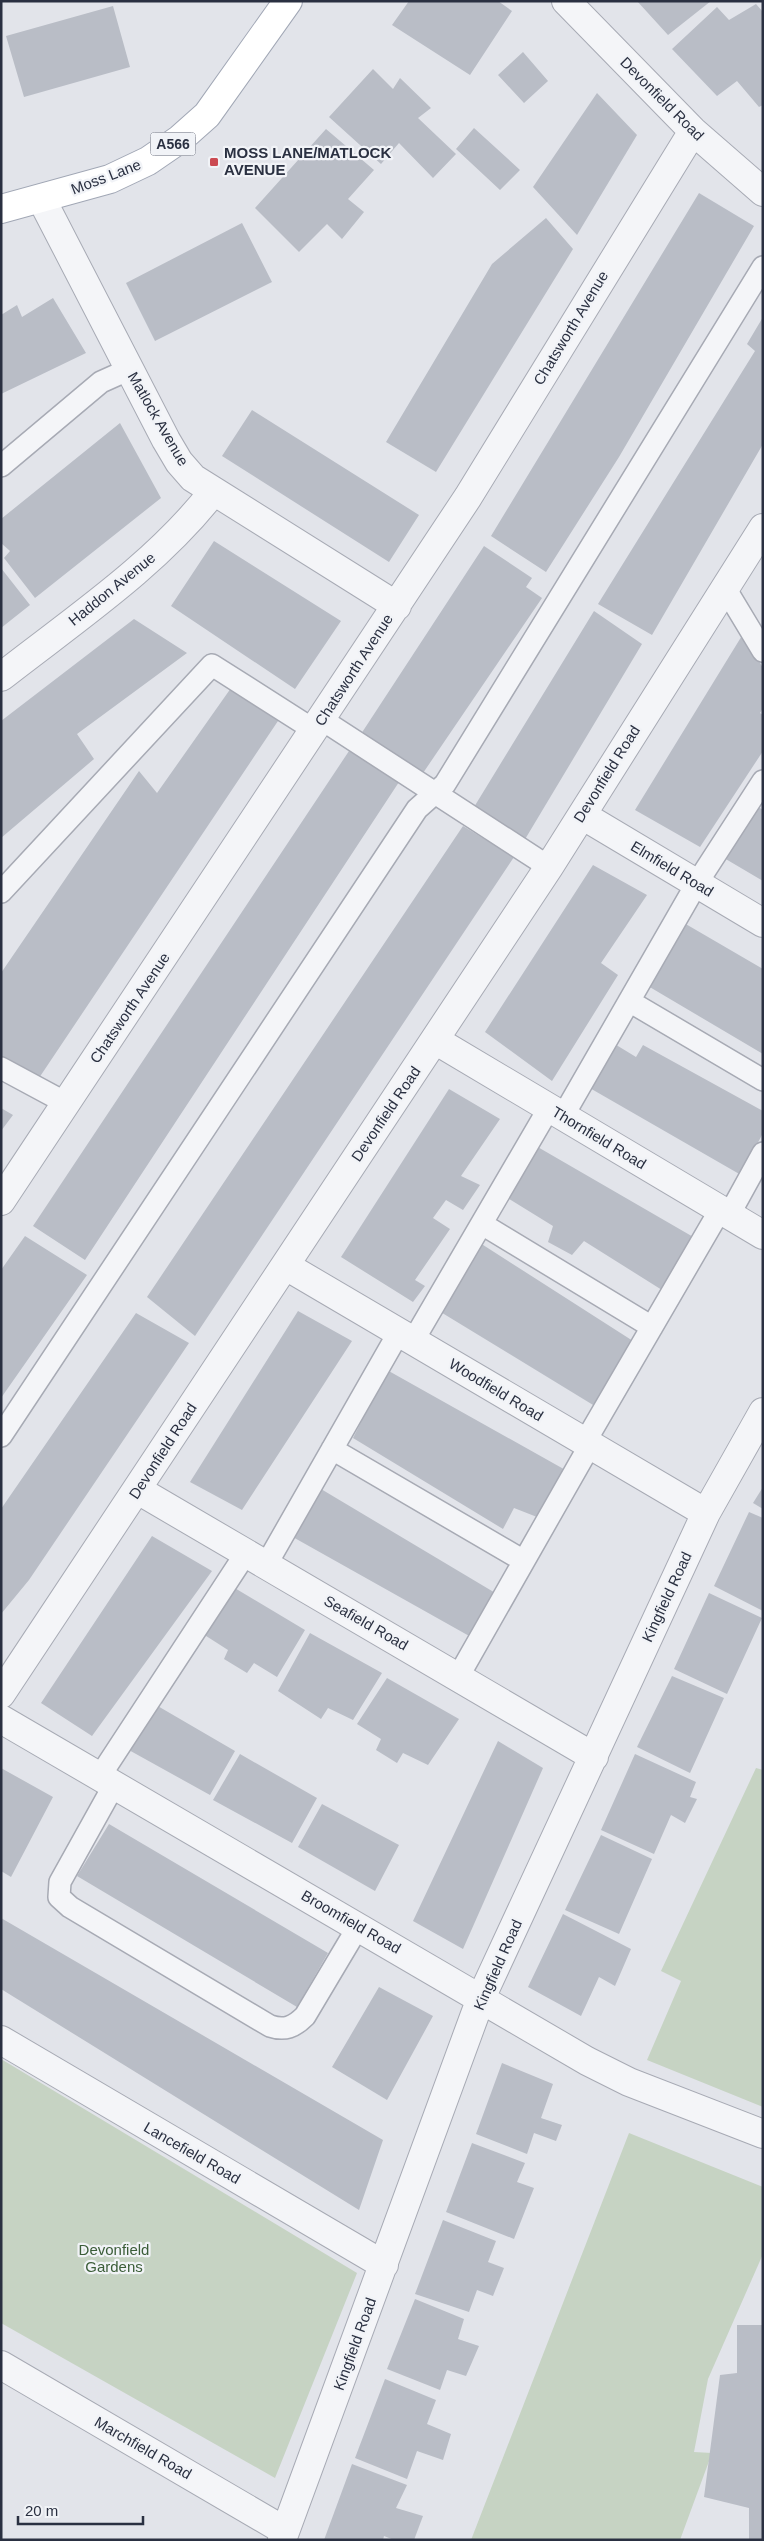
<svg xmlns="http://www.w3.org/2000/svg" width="764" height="2541" font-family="Helvetica,sans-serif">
<rect width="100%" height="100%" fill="#e2e4ea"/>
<path fill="#c6d3c3" d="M 756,1768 L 763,1770 L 763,2107 L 647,2060 L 681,1981 L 661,1971 Z
M 1,2059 L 357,2273 L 275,2478 L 1,2323 Z
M 629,2133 L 763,2187 L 763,2254 L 708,2379 L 694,2452 L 712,2453 L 680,2540 L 471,2540 Z"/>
<path fill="#b9bdc6" d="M 409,1 L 498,1 L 512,11 L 470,75 L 392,25 Z
M 637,1 L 711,1 L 668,35 Z
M 756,4 L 763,12 L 763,105 L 759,107 L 737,81 L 717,96 L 672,49 L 717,7 L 729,20 Z
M 113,6 L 130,67 L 24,97 L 6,36 Z
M 523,52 L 548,81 L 524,103 L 498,75 Z
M 373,69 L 393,89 L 400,78 L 431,108 L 418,118 L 456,154 L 433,178 L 399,143 L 381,164 L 329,117 Z
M 597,93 L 637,135 L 577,235 L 533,187 Z
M 474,128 L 520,170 L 500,190 L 456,149 Z
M 326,129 L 374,170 L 348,199 L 364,212 L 342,239 L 327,224 L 299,252 L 255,208 Z
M 699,193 L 754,226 L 619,457 L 546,572 L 491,536 Z
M 546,218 L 573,249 L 436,472 L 386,442 L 492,264 Z
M 242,223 L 272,282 L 155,341 L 126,283 Z
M 53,298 L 86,353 L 1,394 L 1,315 L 17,305 L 22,317 Z
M 763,317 L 763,444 L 652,635 L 598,604 L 755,351 L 747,344 Z
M 252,410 L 419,515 L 389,562 L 222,456 Z
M 120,423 L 161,498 L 35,598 L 4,558 L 10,551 L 1,543 L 1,519 Z
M 214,541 L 341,621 L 295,689 L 171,606 Z
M 484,546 L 532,578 L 526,587 L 542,598 L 421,776 L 361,734 Z
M 1,568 L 30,605 L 1,628 Z
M 594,611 L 642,644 L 524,841 L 471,812 Z
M 134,619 L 187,653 L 77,734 L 94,759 L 1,838 L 1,721 Z
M 743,634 L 763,668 L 763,708 L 760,713 L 763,715 L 763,751 L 700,847 L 635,810 Z
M 231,688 L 280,718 L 39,1078 L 1,1056 L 1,973 L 139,771 L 157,793 Z
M 349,751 L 399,782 L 85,1260 L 33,1226 Z
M 757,806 L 763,810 L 763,881 L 724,858 Z
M 463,826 L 514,857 L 195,1336 L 147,1297 Z
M 593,865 L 647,895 L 601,963 L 618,975 L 552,1081 L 485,1032 Z
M 684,923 L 763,969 L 763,1054 L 648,986 Z
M 613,1043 L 636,1057 L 643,1045 L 763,1111 L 763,1133 L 741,1175 L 588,1087 Z
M 449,1089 L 500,1119 L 461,1176 L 480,1185 L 463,1210 L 446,1200 L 433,1218 L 450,1229 L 415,1280 L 425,1286 L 413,1302 L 341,1257 Z
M 1,1108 L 13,1115 L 1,1131 Z
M 536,1146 L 695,1238 L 662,1290 L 584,1241 L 572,1255 L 548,1242 L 553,1226 L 506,1197 Z
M 25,1236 L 87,1275 L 1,1398 L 1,1270 Z
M 480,1243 L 633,1341 L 598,1408 L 439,1311 Z
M 298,1311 L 352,1341 L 242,1510 L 190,1482 Z
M 136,1313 L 189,1343 L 29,1580 L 1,1614 L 1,1509 Z
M 387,1370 L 569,1472 L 537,1517 L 514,1508 L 503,1529 L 353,1438 Z
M 763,1487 L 763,1509 L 753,1503 Z
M 321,1489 L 497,1594 L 471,1637 L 291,1536 Z
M 749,1512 L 763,1518 L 763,1611 L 714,1586 Z
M 152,1536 L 212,1571 L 92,1736 L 41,1703 Z
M 233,1587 L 305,1630 L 277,1677 L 254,1663 L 247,1673 L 224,1659 L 228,1650 L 203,1634 Z
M 709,1593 L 762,1618 L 727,1694 L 674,1669 Z
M 310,1633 L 382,1673 L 353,1720 L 328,1708 L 321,1719 L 278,1691 Z
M 672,1676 L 724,1698 L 690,1773 L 637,1747 Z
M 387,1678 L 459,1719 L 428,1765 L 403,1753 L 397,1763 L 376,1750 L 381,1739 L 357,1724 Z
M 156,1705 L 235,1751 L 210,1795 L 127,1749 Z
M 498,1741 L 543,1768 L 463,1949 L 413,1921 Z
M 240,1754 L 317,1798 L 292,1843 L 213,1800 Z
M 635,1754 L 696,1782 L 690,1797 L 697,1799 L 685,1823 L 671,1815 L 654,1854 L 601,1830 Z
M 1,1768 L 53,1797 L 11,1877 L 1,1871 Z
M 322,1804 L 399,1845 L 375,1891 L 298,1847 Z
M 109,1824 L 328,1953 L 297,2007 L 77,1876 Z
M 601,1835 L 652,1859 L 619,1934 L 565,1910 Z
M 563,1914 L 631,1949 L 615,1986 L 599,1977 L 581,2016 L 528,1987 Z
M 1,1918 L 383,2140 L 359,2210 L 1,1989 Z
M 379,1987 L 433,2016 L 387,2100 L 332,2067 Z
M 502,2063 L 553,2084 L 541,2118 L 562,2125 L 556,2141 L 534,2133 L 527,2154 L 476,2134 Z
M 472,2143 L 525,2163 L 517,2182 L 534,2188 L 514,2239 L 446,2212 Z
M 443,2220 L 496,2241 L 488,2262 L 504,2268 L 493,2296 L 477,2290 L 469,2312 L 415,2294 Z
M 415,2299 L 464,2319 L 458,2339 L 479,2346 L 466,2376 L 447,2370 L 440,2390 L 387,2369 Z
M 737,2325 L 763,2325 L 763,2540 L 749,2540 L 749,2508 L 704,2497 L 720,2375 L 737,2373 Z
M 385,2379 L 436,2400 L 427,2424 L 451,2434 L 443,2460 L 417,2451 L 407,2479 L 355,2458 Z
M 352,2464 L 407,2485 L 396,2508 L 423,2516 L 414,2540 L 394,2540 L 384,2536 L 383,2540 L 324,2540 Z"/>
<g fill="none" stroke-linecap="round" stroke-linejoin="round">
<g stroke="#a7aab4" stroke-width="24">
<path id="lane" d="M 1,466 L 101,382 L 130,369
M 725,588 L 763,651
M 321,719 L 549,867
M 1,892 L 212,665 L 314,730
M 629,1001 L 763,1080
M 1,1068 L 66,1103
M 563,1116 L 697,883 L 763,781
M 729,1215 L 763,1153
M 482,1224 L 652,1327
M 413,1341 L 549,1108
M 1,1436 L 417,809 L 445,784 L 763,267
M 585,1442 L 720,1210
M 332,1449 L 524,1561
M 266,1565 L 399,1332
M 458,1677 L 590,1445
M 100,1776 L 246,1553
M 114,1785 L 60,1882 L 59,1897 L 70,1907 L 270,2026 C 285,2031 294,2027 305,2016 L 358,1927"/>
</g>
<g stroke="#a7aab4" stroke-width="30">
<path id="street" d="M 566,1 L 693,131 L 763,192
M 42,200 L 166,440 L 179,462 L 193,478 L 397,606
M 1,677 C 75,619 155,566 213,492
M 582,815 L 763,923
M 435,1040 L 763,1235
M 1,1201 L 468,497 L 693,131
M 286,1266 L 706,1513
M 138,1490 L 594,1757
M 1,1694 L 549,867 L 763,528
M 1,1719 L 587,2061 L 629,2082 L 763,2134
M 1,2040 L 384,2265
M 1,2365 L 285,2531
M 282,2540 L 481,1998 L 706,1513 L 763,1412"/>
</g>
<g stroke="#a1a7b5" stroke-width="30">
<path id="primary" d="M 1,209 L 110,179 L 148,161 L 180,139 L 207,115 L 288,1"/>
</g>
<use href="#lane" stroke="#f4f5f8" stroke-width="21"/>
<use href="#street" stroke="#f4f5f8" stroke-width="28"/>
<use href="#primary" stroke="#fff" stroke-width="28"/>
</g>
<rect fill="#cb4a52" stroke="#f1f3f7" stroke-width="2" x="209" y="157" width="10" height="10" rx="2.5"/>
<g text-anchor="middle" stroke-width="4.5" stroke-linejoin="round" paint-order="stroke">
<rect fill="#f1f3f7" stroke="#666a78" stroke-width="1" x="150.5" y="132.5" width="45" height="23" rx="4"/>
<g font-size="14" font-weight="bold" fill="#2a3041">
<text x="173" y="149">A566</text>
</g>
<g font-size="15" fill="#2a3041" stroke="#f1f3f7">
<text transform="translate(662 99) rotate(45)" y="5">Devonfield Road</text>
<text transform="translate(106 177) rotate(-21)" y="5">Moss Lane</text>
<text transform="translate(571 328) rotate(-59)" y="5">Chatsworth Avenue</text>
<text transform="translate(158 419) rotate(60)" y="5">Matlock Avenue</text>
<text transform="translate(112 589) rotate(-39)" y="5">Haddon Avenue</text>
<text transform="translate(354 670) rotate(-57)" y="5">Chatsworth Avenue</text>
<text transform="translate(607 774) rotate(-58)" y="5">Devonfield Road</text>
<text transform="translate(672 869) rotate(31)" y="5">Elmfield Road</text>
<text transform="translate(130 1008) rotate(-56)" y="5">Chatsworth Avenue</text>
<text transform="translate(386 1114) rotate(-56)" y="5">Devonfield Road</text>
<text transform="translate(599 1138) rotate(31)" y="5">Thornfield Road</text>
<text transform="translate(496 1390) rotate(31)" y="5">Woodfield Road</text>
<text transform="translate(163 1451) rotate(-57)" y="5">Devonfield Road</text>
<text transform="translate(667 1597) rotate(-65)" y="5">Kingfield Road</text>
<text transform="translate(366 1623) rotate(30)" y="5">Seafield Road</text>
<text transform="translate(351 1922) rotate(30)" y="5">Broomfield Road</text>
<text transform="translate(498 1965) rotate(-66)" y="5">Kingfield Road</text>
<text transform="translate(192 2153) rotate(30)" y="5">Lancefield Road</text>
<text transform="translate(355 2344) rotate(-70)" y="5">Kingfield Road</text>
<text transform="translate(143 2448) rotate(30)" y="5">Marchfield Road</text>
</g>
<g font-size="15" font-weight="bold" fill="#2a3041" stroke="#f1f3f7" text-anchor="start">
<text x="224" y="158">MOSS LANE/MATLOCK<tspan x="224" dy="17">AVENUE</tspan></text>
</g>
<g font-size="15" fill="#3b5d38" stroke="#f1f3f7">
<text x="114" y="2255">Devonfield<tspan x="114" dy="17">Gardens</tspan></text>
</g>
</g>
<rect width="764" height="2541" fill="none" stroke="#2a3041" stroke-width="5"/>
<path d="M18 2516v8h125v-8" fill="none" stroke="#2a3041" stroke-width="2.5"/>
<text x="25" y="2516" font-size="15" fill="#2a3041" stroke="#f1f3f7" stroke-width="4" paint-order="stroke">20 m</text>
</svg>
